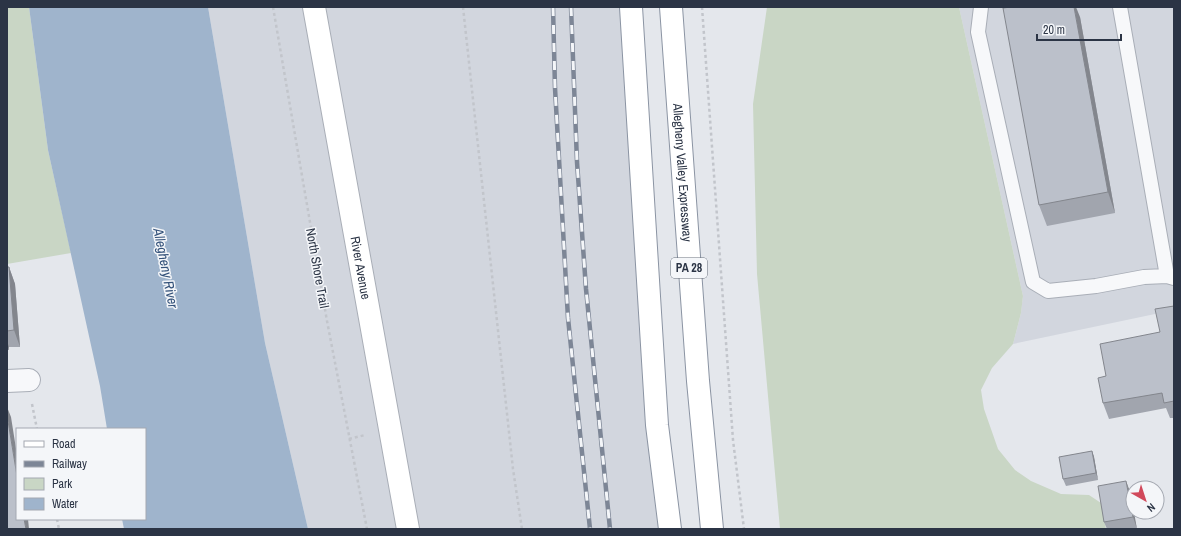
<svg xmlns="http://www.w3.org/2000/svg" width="1181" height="536" font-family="'Archivo Narrow',sans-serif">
<rect width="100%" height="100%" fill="#e4e7ec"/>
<path fill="#d2d6de" d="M 208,7 L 631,7 L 670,529 L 308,529 L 265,343 Z
M 959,7 L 1174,7 L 1174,310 L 1013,344 L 1021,313 L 1023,296 Z"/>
<path fill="#c9d6c5" d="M 7,7 L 29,7 L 48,150 L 71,253 L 7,264 Z
M 767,7 L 959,7 L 1023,296 L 1021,313 L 1013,344 L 992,368 L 981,390 L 984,409 L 998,449 L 1015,470 L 1031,481 L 1061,494 L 1089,495 L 1101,503 L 1106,529 L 780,529 L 757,274 L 753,104 Z"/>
<path fill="#9fb4cc" d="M 29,7 L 208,7 L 265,343 L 308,529 L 124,529 L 122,519 L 145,519 L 145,429 L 107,429 L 100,386 L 48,150 Z"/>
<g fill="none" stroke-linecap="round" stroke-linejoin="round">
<g stroke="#a9aeb7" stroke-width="16">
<path id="lane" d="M 981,7 L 978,32 L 1033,282 L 1048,291 L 1096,286 L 1144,277 L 1167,276 L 1174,278
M 1120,7 L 1167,276"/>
</g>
<g stroke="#a9aeb7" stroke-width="24">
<path id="street" d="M 7,381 L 29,380"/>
</g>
<g stroke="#a9aeb7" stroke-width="24">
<g id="secondary">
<path id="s1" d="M 314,7 L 408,529"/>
</g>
</g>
<g stroke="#8b94a3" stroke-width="24">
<g id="highway">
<path d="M 631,7 L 657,425 L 670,529"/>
<path id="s2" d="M 671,7 L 698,381 L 712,529"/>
</g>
</g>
<path stroke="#c2c5cb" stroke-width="2.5" stroke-dasharray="3 3" stroke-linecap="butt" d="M 273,7 L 327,321 L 367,529
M 463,7 L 513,469 L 522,529
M 702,7 L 733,440 L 744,529
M 32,404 L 37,429
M 349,439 L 365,435
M 57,519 L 59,529"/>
<use href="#lane" stroke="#f7f8fa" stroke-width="14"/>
<use href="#street" stroke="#f7f8fa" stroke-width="22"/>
<use href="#secondary" stroke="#fff" stroke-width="22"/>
<use href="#highway" stroke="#fff" stroke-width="22"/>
<g stroke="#7d8696" stroke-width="4.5">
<path id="rail" d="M 553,7 L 555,88 L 568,318 L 590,529
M 571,7 L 577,162 L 586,289 L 610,529"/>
</g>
<use href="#rail" stroke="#f4f6f9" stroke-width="3" stroke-dasharray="9" stroke-linecap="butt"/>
</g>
<path fill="#a1a5ae" d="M 1080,17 L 1115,213 L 1047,226 L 1039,205 Z
M 7,267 L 9,267 L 15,284 L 20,347 L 9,347 L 9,350 L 7,350 Z
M 1174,306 L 1174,418 L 1170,418 L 1166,408 L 1109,419 L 1103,403 L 1106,376 L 1160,332 Z
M 1092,451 L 1094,457 L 1098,480 L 1066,486 L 1063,479 Z
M 1131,494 L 1133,506 L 1133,512 L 1137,529 L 1107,529 L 1104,522 Z"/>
<path fill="#83868d" d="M 1074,7 L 1076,7 L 1080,17 L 1115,213 L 1108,192 Z
M 9,267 L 15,284 L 20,347 L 14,330 Z
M 7,341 L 9,347 L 9,350 L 7,343 Z
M 7,407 L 11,417 L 17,455 L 17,476 L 7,415 Z
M 1092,451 L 1094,457 L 1098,480 L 1096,473 Z
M 1126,481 L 1131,494 L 1133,506 L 1133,512 L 1134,512 L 1137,529 L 1133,517 Z
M 24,519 L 28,519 L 29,529 L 26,529 Z"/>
<path fill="#bbc0ca" stroke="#83868d" d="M 1011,7 L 1074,7 L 1108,192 L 1039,205 L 1003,8 Z
M 7,267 L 9,267 L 14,330 L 7,331 Z
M 1174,306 L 1174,401 L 1164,403 L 1162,393 L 1103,403 L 1098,378 L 1106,376 L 1100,344 L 1160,332 L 1155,309 Z
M 7,415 L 17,476 L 17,519 L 24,519 L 26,529 L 7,529 Z
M 1092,451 L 1096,473 L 1063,479 L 1059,457 Z
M 1126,481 L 1133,517 L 1104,522 L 1098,486 Z"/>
<g text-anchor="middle" stroke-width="3" stroke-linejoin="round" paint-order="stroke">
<rect fill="#f4f6f9" stroke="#676e7b" stroke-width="1" x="671" y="258" width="36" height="20" rx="3"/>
<g font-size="12" font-weight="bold" fill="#2b3445">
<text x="689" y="272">PA 28</text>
</g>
<g font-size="13" fill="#2b3445" stroke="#f4f6f9">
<text dy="5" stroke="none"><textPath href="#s2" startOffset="166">Allegheny Valley Expressway</textPath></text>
<text transform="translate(318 268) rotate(80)" y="5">North Shore Trail</text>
<text dy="5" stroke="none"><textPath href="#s1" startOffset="265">River Avenue</textPath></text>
</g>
<g font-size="14" font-style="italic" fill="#34527a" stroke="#f4f6f9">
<text transform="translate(166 268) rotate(79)" y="5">Allegheny River</text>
</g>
</g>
<rect width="1181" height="536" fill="none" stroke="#2b3445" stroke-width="16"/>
<rect x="16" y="428" width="130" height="92" fill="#f4f6f9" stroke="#a4a8b1"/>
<rect x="24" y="441" width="20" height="6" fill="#ffffff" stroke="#a4a8b1"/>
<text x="52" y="448" font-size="12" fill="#2b3445">Road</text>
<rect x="24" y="461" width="20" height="6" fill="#7d8696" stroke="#a4a8b1"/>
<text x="52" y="468" font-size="12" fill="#2b3445">Railway</text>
<rect x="24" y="478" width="20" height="12" fill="#c9d6c5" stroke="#a4a8b1"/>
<text x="52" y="488" font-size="12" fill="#2b3445">Park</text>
<rect x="24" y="498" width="20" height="12" fill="#9fb4cc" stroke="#a4a8b1"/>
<text x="52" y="508" font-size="12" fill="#2b3445">Water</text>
<g transform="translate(1145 500) rotate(141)"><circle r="19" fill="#f4f6f9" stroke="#a4a8b1"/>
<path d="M0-3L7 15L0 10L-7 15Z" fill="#d1495b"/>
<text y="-6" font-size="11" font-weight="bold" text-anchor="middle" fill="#2b3445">N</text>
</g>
<path d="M1037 34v6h84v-6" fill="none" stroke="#2b3445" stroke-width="2"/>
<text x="1043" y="34" font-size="12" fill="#2b3445" stroke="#f4f6f9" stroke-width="3" paint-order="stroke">20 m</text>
</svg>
